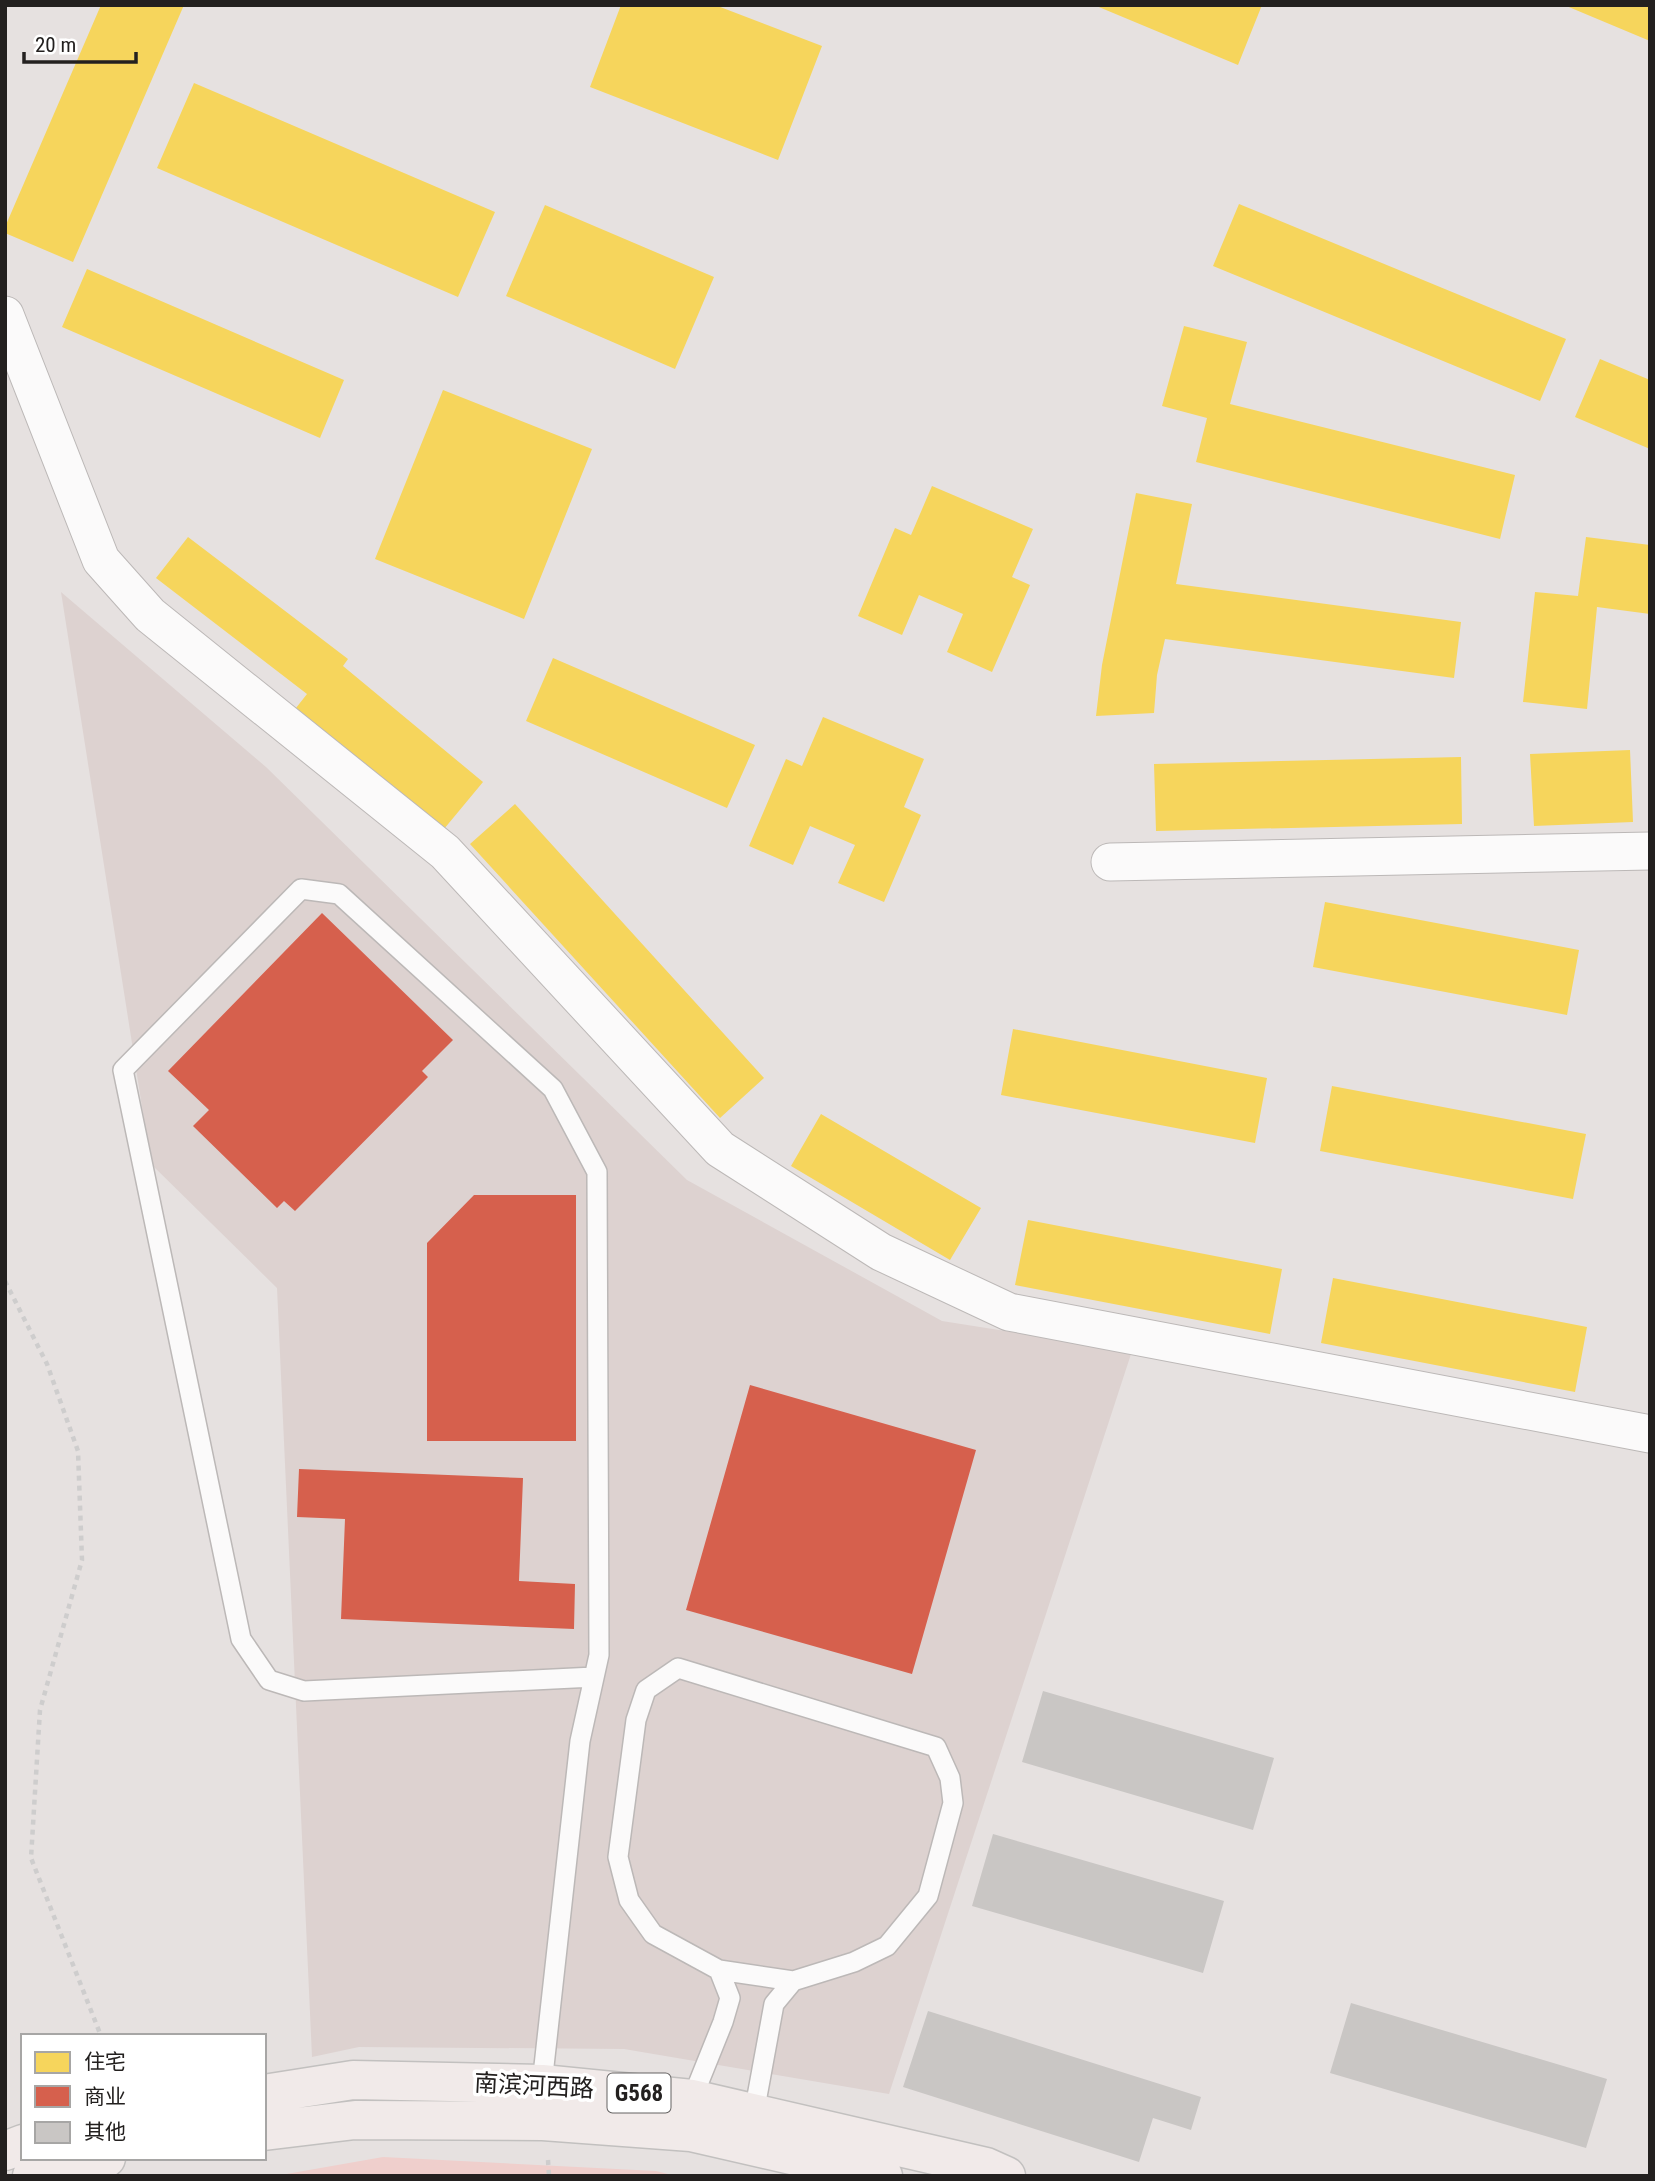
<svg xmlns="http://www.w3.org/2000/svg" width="1655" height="2181" font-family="'Roboto Condensed','Noto Sans SC',sans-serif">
<rect width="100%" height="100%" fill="#e6e1e0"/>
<path fill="#ddd2d0" d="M 61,592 L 266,767 L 687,1180 L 942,1321 L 1132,1351 L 889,2094 L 624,2049 L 359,2047 L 312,2057 L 277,1288 L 151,1164 Z"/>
<path fill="#efcfcc" d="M 383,2157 L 656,2171 L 676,2176 L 275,2176 Z"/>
<path fill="#f6d55c" d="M 101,5 L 184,5 L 73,262 L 5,233 L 5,227 Z
M 621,5 L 715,5 L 822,46 L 778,160 L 590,87 Z
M 1094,5 L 1262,5 L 1238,65 Z
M 1564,5 L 1650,5 L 1650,41 Z
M 194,83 L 495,212 L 458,297 L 157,168 Z
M 1239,204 L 1566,339 L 1540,401 L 1213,266 Z
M 545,205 L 714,277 L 675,369 L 506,296 Z
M 87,269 L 344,380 L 320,438 L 62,327 Z
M 1184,326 L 1247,342 L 1230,404 L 1515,475 L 1500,539 L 1196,462 L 1207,418 L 1162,406 Z
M 1600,359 L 1650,380 L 1650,449 L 1575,417 Z
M 443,390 L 592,449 L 524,619 L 375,559 Z
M 932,486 L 1033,529 L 1012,577 L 1030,585 L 992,672 L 947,652 L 963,614 L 919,595 L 902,635 L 858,616 L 895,528 L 911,535 Z
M 1136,493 L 1192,504 L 1176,584 L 1461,622 L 1454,678 L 1165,639 L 1157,675 L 1154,713 L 1096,716 L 1102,665 Z
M 188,537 L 348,659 L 343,666 L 483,782 L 444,829 L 296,708 L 307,694 L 156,578 Z
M 1586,537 L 1650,545 L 1650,614 L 1597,607 L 1587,709 L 1523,702 L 1535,592 L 1578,596 Z
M 553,658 L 755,745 L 727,808 L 526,721 Z
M 823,717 L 924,759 L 904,807 L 921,815 L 884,902 L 838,883 L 855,845 L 810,826 L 793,865 L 749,846 L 786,759 L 802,766 Z
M 1630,750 L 1633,822 L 1534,826 L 1530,754 Z
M 1461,757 L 1462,824 L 1156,831 L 1154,764 Z
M 515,804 L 764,1078 L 720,1118 L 470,844 Z
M 1325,902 L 1579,950 L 1567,1015 L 1313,967 Z
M 1013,1029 L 1267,1078 L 1255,1143 L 1001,1095 Z
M 1332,1086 L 1586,1134 L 1573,1199 L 1320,1151 Z
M 821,1114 L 981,1208 L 950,1260 L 791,1166 Z
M 1028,1220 L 1282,1269 L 1270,1334 L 1015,1285 Z
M 1333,1278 L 1587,1327 L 1575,1392 L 1321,1343 Z"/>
<path fill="#d6604d" d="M 322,913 L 453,1040 L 422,1071 L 428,1077 L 295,1211 L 284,1201 L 277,1208 L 193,1126 L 209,1110 L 168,1071 Z
M 474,1195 L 576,1195 L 576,1441 L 427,1441 L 427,1243 Z
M 750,1385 L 976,1450 L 912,1674 L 686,1610 Z
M 299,1469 L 523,1478 L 519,1581 L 575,1584 L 574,1629 L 341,1619 L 345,1519 L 297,1517 Z"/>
<path fill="#c9c6c4" d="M 1043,1691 L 1274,1758 L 1253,1830 L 1022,1762 Z
M 993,1834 L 1224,1901 L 1203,1973 L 972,1906 Z
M 1351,2003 L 1607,2079 L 1586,2148 L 1330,2073 Z
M 928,2011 L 1201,2097 L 1191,2130 L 1153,2118 L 1139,2162 L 903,2087 Z"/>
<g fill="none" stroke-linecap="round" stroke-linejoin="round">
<g stroke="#bcb8b7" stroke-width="22">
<path id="lane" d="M 719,1970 L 793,1981
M 542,2084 L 580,1741 L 599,1655 L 597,1172 L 553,1089 L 339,894 L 301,889 L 123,1070 L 241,1639 L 269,1680 L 304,1691 L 594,1677
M 692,2099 L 723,2022 L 730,1998 L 719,1970 L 653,1934 L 629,1900 L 618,1857 L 636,1720 L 646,1690 L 678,1668 L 936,1747 L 950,1778 L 953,1803 L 928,1896 L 887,1946 L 854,1962 L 793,1981 L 774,2004 L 754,2113"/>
</g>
<g stroke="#bcb8b7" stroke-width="39">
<path id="street" d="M 5,315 L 101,560 L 150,615 L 445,852 L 720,1149 L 881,1252 L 1009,1312 L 1650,1434
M 1110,862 L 1650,851"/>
</g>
<g stroke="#c2c0bf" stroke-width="41">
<path id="highway" d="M 264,2094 L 353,2080 L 542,2084 L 692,2099 L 986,2167 L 1006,2176
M 264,2131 L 355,2120 L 543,2121 L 691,2132 L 883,2176
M 5,2151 L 23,2144
M 32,2176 L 43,2171 L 106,2158"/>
</g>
<path stroke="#cecdcd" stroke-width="4.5" stroke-dasharray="5 5" stroke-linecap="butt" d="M 5,1281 L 47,1364 L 78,1451 L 82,1560 L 40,1710 L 31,1858 L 101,2036
M 548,2160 L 549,2176"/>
<use href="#lane" stroke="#fbfafa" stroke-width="19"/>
<use href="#street" stroke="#fbfafa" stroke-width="37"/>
<use href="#highway" stroke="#f1eae9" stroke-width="38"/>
</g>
<g text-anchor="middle" stroke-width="7" stroke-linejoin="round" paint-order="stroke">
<rect fill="#fff" stroke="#656362" stroke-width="2" x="607.5" y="2073.5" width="63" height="39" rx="5"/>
<g font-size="23" font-weight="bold" fill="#23201f">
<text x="639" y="2101">G568</text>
</g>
<g font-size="24" fill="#23201f" stroke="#fff">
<text transform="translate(534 2086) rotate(3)" y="8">南滨河西路</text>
</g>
</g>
<rect width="1655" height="2181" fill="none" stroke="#23201f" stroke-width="14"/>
<rect x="21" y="2034" width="245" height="126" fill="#ffffff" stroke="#a7a6a5" stroke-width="2"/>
<rect x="35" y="2052" width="35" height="21" fill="#f6d55c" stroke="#a7a6a5" stroke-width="2"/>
<text x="84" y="2069" font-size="21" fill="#23201f">住宅</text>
<rect x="35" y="2086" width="35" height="21" fill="#d6604d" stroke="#a7a6a5" stroke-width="2"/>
<text x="84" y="2104" font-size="21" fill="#23201f">商业</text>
<rect x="35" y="2122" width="35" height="21" fill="#c9c6c4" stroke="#a7a6a5" stroke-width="2"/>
<text x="84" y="2139" font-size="21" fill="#23201f">其他</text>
<path d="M24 52v10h112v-10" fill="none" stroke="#23201f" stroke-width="3.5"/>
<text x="35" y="52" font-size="21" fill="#23201f" stroke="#ffffff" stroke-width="5" paint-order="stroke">20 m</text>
</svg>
